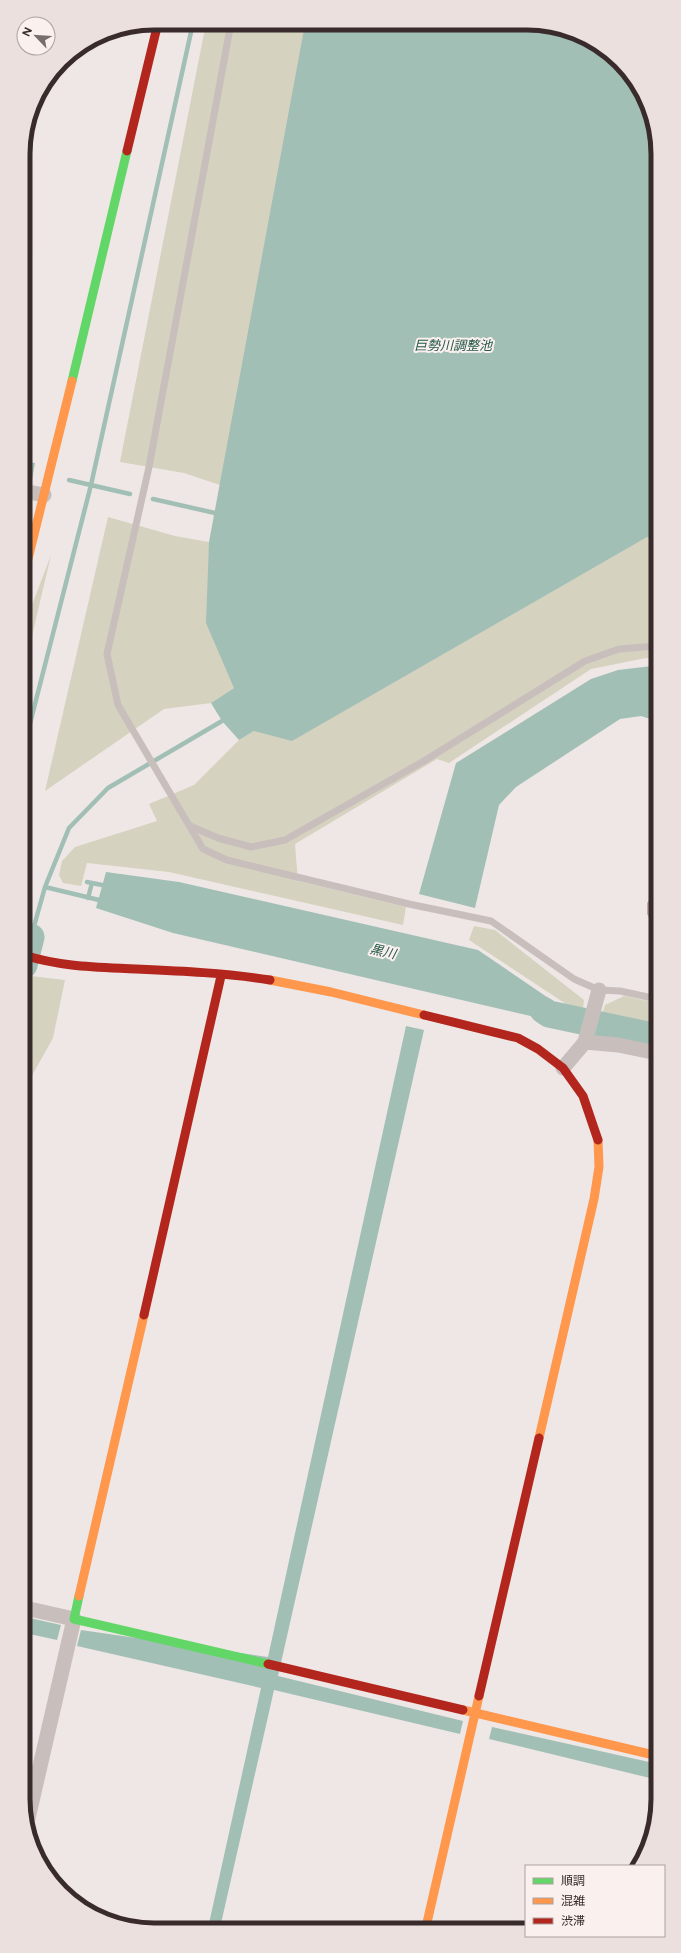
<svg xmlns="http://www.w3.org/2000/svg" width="681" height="1953" font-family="Figtree,'Noto Sans JP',sans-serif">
<rect width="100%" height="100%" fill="#eee7e5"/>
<path fill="#d5d2c0" d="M 206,23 L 451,25 L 263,507 L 220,485 L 184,473 L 120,462 Z
M 108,517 L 175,536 L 209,542 L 264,537 L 647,537 L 656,540 L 656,660 L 646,658 L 591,669 L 449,763 L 437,759 L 295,844 L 298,881 L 406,907 L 403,925 L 169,872 L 87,863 L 81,886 L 63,883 L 59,875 L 62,861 L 75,847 L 157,821 L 149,804 L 194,785 L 239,740 L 254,731 L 234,688 L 211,703 L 164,709 L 45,791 Z
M 51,555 L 24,670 L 24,626 Z
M 474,926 L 495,930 L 584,1000 L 583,1008 L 569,1006 L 469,940 Z
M 31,976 L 65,980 L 53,1038 L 25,1088 L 24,1002 Z
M 624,996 L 657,1003 L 657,1026 L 602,1014 L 605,1005 Z"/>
<path fill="#a2bfb6" d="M 305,24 L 553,26 L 592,40 L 620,62 L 641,89 L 655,128 L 656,540 L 647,537 L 292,741 L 254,731 L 239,740 L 222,721 L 211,703 L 234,688 L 206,623 L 209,542 Z
M 24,461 L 35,463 L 32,480 L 24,478 Z
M 652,666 L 656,668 L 656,721 L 641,716 L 620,719 L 516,787 L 499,805 L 475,908 L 419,894 L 456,763 L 591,679 L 618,670 Z
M 106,872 L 179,882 L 478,950 L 566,1010 L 578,1013 L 578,1027 L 173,933 L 96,908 Z
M 406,1026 L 424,1030 L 278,1676 L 463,1721 L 460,1734 L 274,1690 L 220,1928 L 208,1928 L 261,1688 L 77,1646 L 81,1630 L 268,1657 Z
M 25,1617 L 61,1625 L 57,1640 L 25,1633 Z
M 492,1727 L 658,1764 L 658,1780 L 489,1739 Z"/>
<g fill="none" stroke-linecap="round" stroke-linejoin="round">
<path stroke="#a2bfb6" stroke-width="4.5" d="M 69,480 L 130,494
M 153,499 L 215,513
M 24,747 L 91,485 L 193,23
M 87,882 L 102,885
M 45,887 L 69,828 L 108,788 L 222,721
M 88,898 L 92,883
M 31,937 L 45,887 L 99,900"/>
<path stroke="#a2bfb6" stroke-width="27" d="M 24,965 L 31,937
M 543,1010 L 549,1014 L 657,1037"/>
</g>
<path fill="#c1a8a9" d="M 656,893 L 657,927 L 652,923 L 647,914 L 647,903 L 653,894 Z"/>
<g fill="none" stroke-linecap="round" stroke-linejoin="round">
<path stroke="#c8bfbd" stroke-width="7" d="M 231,23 L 149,467 L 107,654 L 118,705 L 203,849 L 227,860 L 409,904 L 491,921 L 574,979 L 599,990 L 620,991 L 657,999
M 190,826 L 218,838 L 251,847 L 285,840 L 424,761 L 585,661 L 619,649 L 656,646"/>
<path stroke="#c8bfbd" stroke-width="15" d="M 24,491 L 44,495
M 585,1042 L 599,990
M 563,1068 L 585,1042 L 618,1045 L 657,1053
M 25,1608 L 74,1619 L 26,1827"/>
<path stroke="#63d668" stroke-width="9" d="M 72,381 L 127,151
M 79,1596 L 74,1619 L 268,1664"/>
<path stroke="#ff974d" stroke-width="9" d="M 24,575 L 72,381
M 270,980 L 331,992 L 424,1015
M 539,1438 L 594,1199 L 599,1167 L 598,1140
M 79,1596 L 144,1315
M 463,1710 L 658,1756
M 426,1927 L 479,1696"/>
<path stroke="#b3261e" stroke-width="9" d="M 127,151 L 158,23
M 24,955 C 61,967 98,967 136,969 C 181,971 226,973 270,980
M 424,1015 L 518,1038 L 538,1049 L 563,1068 L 583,1096 L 598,1140
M 144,1315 L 221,976
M 268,1664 L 463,1710
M 479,1696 L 539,1438"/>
</g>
<g text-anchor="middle" stroke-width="4" stroke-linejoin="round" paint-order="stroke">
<g font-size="13" font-style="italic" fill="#23584b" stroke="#faf0ed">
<text x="453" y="350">巨勢川調整池</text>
<text transform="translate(383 951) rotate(13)" y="5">黒川</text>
</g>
</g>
<path d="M0 0H681V1953H0ZM154 30H527A124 124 0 0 1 651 154V1799A124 124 0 0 1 527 1923H154A124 124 0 0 1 30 1799V154A124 124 0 0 1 154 30Z" fill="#ebe0dd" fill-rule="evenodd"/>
<path fill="none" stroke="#392b2b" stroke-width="5" d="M154 30H527A124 124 0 0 1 651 154V1799A124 124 0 0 1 527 1923H154A124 124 0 0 1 30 1799V154A124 124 0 0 1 154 30Z"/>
<rect x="525" y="1865" width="140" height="72" fill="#faf0ed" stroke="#ada19f"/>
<rect x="533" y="1878" width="20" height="6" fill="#63d668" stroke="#ada19f"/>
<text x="561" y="1885" font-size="12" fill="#392b2b">順調</text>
<rect x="533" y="1898" width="20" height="6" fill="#ff974d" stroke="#ada19f"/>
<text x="561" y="1905" font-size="12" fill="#392b2b">混雑</text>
<rect x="533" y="1918" width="20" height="6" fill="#b3261e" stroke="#ada19f"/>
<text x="561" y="1925" font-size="12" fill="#392b2b">渋滞</text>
<g transform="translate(36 36) rotate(295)"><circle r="19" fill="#faf0ed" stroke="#ada19f"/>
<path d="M0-3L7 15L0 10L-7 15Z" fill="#786d6c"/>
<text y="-6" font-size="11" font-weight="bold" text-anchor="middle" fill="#392b2b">N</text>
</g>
</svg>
